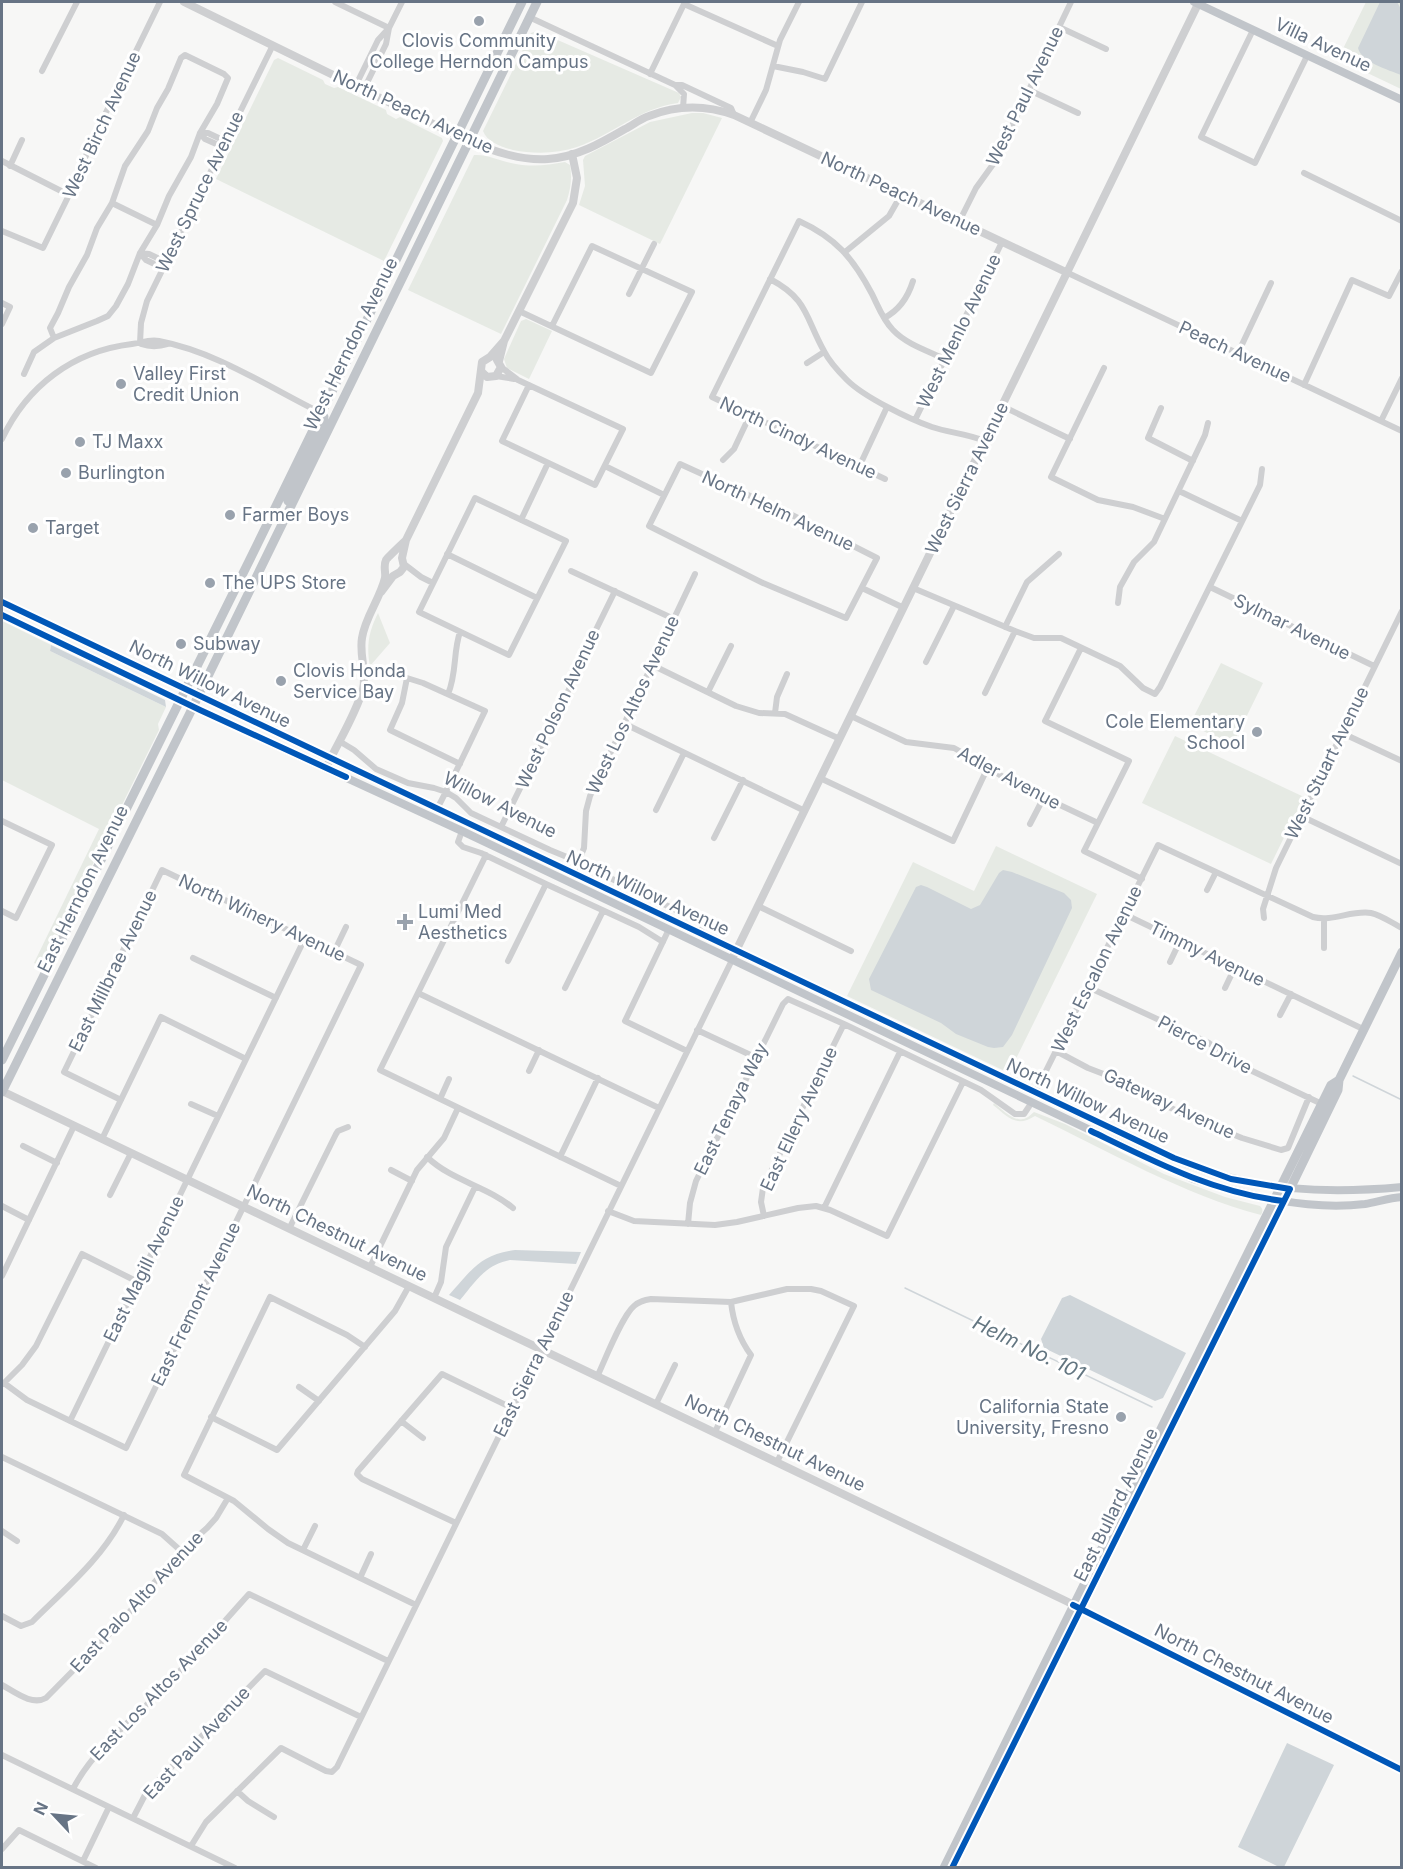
<svg xmlns="http://www.w3.org/2000/svg" width="1403" height="1869" font-family="Inter,sans-serif">
<rect width="100%" height="100%" fill="#f7f7f6"/>
<path fill="#e6eae4" d="M 1366,2 L 1401,2 L 1401,89 L 1338,59 Z
M 537,31 L 679,93 L 681,97 L 678,103 C 637,109 614,134 577,147 C 557,154 533,154 513,150 C 502,147 487,142 483,131 L 531,33 Z
M 278,58 L 323,80 L 325,84 L 334,88 L 338,87 L 386,110 L 387,114 L 396,119 L 400,117 L 442,138 L 443,141 L 384,261 L 216,179 L 274,60 Z
M 692,113 L 703,113 L 722,118 L 660,244 L 579,205 L 585,186 L 583,160 L 585,156 L 650,122 Z
M 474,155 C 488,154 502,162 516,164 C 533,167 549,165 565,162 L 570,165 C 572,177 571,188 567,200 L 501,334 L 408,290 Z
M 526,319 L 552,331 L 529,379 L 507,368 L 504,359 L 521,321 Z
M 378,613 L 390,643 L 370,666 C 366,646 369,631 378,613 Z
M 2,621 L 51,645 L 50,651 L 166,707 L 158,724 L 159,730 L 42,967 L 34,963 L 99,829 L 2,780 Z
M 1221,663 L 1263,683 L 1232,746 L 1190,724 Z
M 1175,736 L 1304,797 L 1271,864 L 1142,803 Z
M 996,846 L 1097,894 L 1009,1073 L 847,996 L 913,862 L 974,891 Z
M 994,1103 C 1002,1109 1015,1124 1026,1118 C 1029,1117 1031,1114 1034,1112 L 1065,1124 L 1164,1174 L 1225,1197 L 1260,1206 C 1263,1209 1263,1211 1261,1215 C 1184,1195 1108,1151 1035,1116 C 1016,1128 1008,1117 993,1105 Z"/>
<path fill="#cfd5d9" d="M 1380,2 L 1397,2 L 1401,9 L 1401,75 C 1389,70 1361,62 1358,48 Z
M 51,645 L 165,700 L 166,707 L 50,651 Z
M 1003,870 L 1012,872 L 1064,893 L 1071,900 L 1072,908 L 1012,1035 L 1003,1047 L 994,1048 L 988,1047 L 956,1034 L 941,1023 L 871,990 L 869,979 L 916,887 L 921,885 L 927,887 L 971,909 L 980,905 L 999,873 Z
M 515,1250 L 581,1252 L 576,1264 L 510,1260 C 485,1265 476,1281 460,1300 L 449,1295 C 472,1270 479,1255 515,1250 Z
M 1070,1295 L 1186,1353 L 1163,1398 L 1155,1401 L 1044,1348 L 1041,1339 L 1062,1298 Z
M 1287,1743 L 1334,1765 L 1284,1867 L 1279,1867 L 1238,1847 Z"/>
<g fill="none" stroke-linecap="round" stroke-linejoin="round">
<path stroke="#cfd5d9" stroke-width="1.5" d="M 1353,1076 L 1402,1100
M 905,1288 L 1152,1407"/>
<path stroke="#cecfd1" stroke-width="6" d="M 335,2 L 389,28
M 684,4 L 778,46
M 529,17 L 675,85 L 682,85 L 731,108 L 734,115
M 1059,27 L 1106,49
M 1253,30 L 1201,137 L 1255,163 L 1307,56
M 773,66 L 803,72 L 825,79 L 862,2
M 42,71 L 77,2
M 650,74 L 685,2
M 356,85 L 378,40 L 389,28 L 402,2
M 675,85 L 684,94 L 683,108
M 364,89 L 386,44 L 389,28
M 1029,90 L 1078,113
M 750,123 L 766,90 L 780,40 L 799,2
M 223,147 L 205,139 L 200,133 L 208,133 L 225,141
M 2,161 L 69,195
M 10,166 L 22,140
M 1304,173 L 1402,221
M 112,203 L 157,225
M 959,222 L 976,188 L 994,163 L 1071,2
M 2,231 L 43,248 L 69,195 L 94,137 L 160,2
M 845,252 L 889,216 L 901,195
M 163,268 L 146,260 L 140,253 L 149,254 L 166,262
M 1068,273 L 1402,431
M 770,279 C 808,299 805,317 824,351 C 829,361 839,372 847,380 C 864,397 909,419 932,427 C 950,433 965,433 985,441
M 629,294 L 654,244
M 2,303 L 10,307 L 2,324
M 519,311 L 651,373 L 692,292 L 592,246 L 552,326
M 884,318 C 900,310 908,297 913,281
M 140,343 L 141,323 L 147,301 L 273,45
M 141,344 C 150,347 158,347 168,344
M 1238,353 L 1271,283
M 807,363 L 824,352
M 501,367 L 518,380 L 623,429 L 595,485 L 502,441 L 529,385
M 1104,368 L 1051,477 L 1098,500 L 1133,507 L 1165,519
M 24,374 L 34,352 L 54,338 L 50,328 L 58,313 L 69,287 L 87,255 L 97,228 L 112,203 L 125,166 L 148,131 L 157,108 L 168,89 L 181,58 L 185,55 L 224,74 L 228,78 L 217,104 L 200,133 L 191,157 L 169,196 L 157,225 L 140,253 L 128,284 L 116,306 L 108,316 L 97,321 L 54,338
M 496,376 L 514,379
M 1304,385 L 1352,280 L 1389,296 L 1402,271
M 1002,406 L 1070,439
M 1161,408 L 1148,438 L 1193,461
M 915,420 L 1002,242
M 1381,421 L 1402,378
M 2,439 C 27,386 73,351 132,344 C 141,343 149,339 159,341 C 217,352 268,387 321,413
M 723,460 L 734,449 L 750,415
M 680,464 L 792,515 L 877,558 L 846,618 L 763,583 L 649,526 Z
M 605,466 L 664,495
M 859,467 L 887,407
M 885,479 L 712,397 L 799,221 C 836,238 853,258 872,294 C 878,306 883,320 893,330 C 906,344 928,351 945,359
M 1179,491 L 1242,521
M 475,498 L 566,541 L 509,655 L 419,612 Z
M 521,520 L 548,463
M 447,554 L 537,598
M 404,564 L 421,577 L 433,583
M 571,571 L 674,619
M 1210,587 L 1374,666
M 862,588 L 904,608
M 913,588 L 1015,631 L 1034,638 L 1061,638 L 1120,666 L 1143,688 L 1155,694 L 1160,687 L 1260,485 L 1262,469
M 1118,603 L 1120,587 L 1134,562 L 1154,542 L 1205,435 L 1208,423
M 1005,627 L 1027,582 L 1059,554
M 1081,648 L 1045,721 L 1129,761 L 1084,851 L 1142,879
M 926,662 L 954,606
M 652,665 L 736,706 L 759,713 L 785,714 L 840,739
M 708,692 L 731,646
M 985,693 L 1015,631
M 448,694 C 457,673 453,652 460,632
M 775,713 L 777,697 L 787,674
M 851,716 L 906,742 L 954,748 L 988,767 L 1009,781 L 1098,823
M 625,724 L 805,811
M 1342,733 L 1402,761
M 339,741 L 354,750 L 376,769 L 408,783 L 434,788 L 446,792 L 456,798 L 471,813 L 550,850 L 579,862 L 606,876 L 678,911 L 700,919 L 703,924 L 700,934
M 820,778 L 953,841 L 988,767
M 437,809 C 454,777 469,744 485,711 L 423,683 L 407,678 L 402,703 L 390,730 L 460,764
M 656,810 L 684,753
M 1301,816 L 1402,864
M 2,821 L 52,845 L 16,918 L 2,911
M 1030,824 L 1044,797
M 501,827 L 579,669 L 587,648 L 615,591
M 462,831 L 458,842 L 463,847 L 481,853 L 546,884 L 639,927 L 663,942
M 714,838 L 743,780
M 486,855 L 380,1070 L 621,1186
M 573,874 L 584,848 L 586,811 L 590,796 L 695,574
M 1207,890 L 1216,872
M 758,906 L 851,951
M 1124,914 L 1363,1029
M 1264,918 L 1263,909 L 1276,868 L 1402,611
M 669,929 L 625,1021 L 687,1051
M 1324,948 L 1324,920
M 334,952 L 346,927
M 193,958 L 276,998
M 508,961 L 546,884
M 1170,962 L 1180,941
M 1088,987 L 1209,1043 L 1231,1061 L 1322,1104
M 565,988 L 603,911
M 1225,988 L 1235,967
M 418,993 L 659,1108
M 1280,1015 L 1291,994
M 697,1030 L 757,1058
M 1056,1051 L 1088,1068 L 1140,1088 L 1165,1105 L 1187,1116 L 1242,1138 L 1281,1150 L 1288,1148 L 1309,1097
M 529,1071 L 539,1050
M 1035,1093 L 1158,845 L 1313,917 C 1333,922 1351,910 1371,913 C 1381,915 1392,923 1402,928
M 440,1099 L 449,1079
M 191,1104 L 218,1116
M 102,1139 L 161,1017 L 246,1059
M 23,1146 L 57,1163
M 427,1157 C 452,1181 487,1186 513,1208
M 560,1157 L 598,1078
M 391,1170 L 412,1181
M 110,1195 L 131,1153
M 2,1206 L 29,1220
M 824,1208 L 900,1052
M 608,1211 L 634,1221 L 715,1225 L 737,1222 L 798,1208 L 816,1206 L 830,1210 L 887,1236 L 963,1082
M 764,1216 L 761,1202 L 763,1188 L 844,1024
M 688,1224 L 690,1203 L 696,1181 L 783,1004 L 788,999 L 844,1024 L 981,1090 L 1015,1114 L 1024,1114 L 1032,1102
M 289,1229 L 336,1134 L 338,1131 L 348,1127
M 370,1267 L 417,1170 L 444,1138 L 458,1108
M 2,1276 L 74,1126
M 434,1298 L 441,1282 L 446,1247 L 475,1187
M 365,1347 L 347,1335 L 270,1297 L 184,1475 L 234,1501 L 268,1529 L 288,1543 L 416,1605
M 597,1377 C 605,1360 622,1316 634,1306 C 639,1301 645,1300 651,1299 L 731,1302 L 787,1289 L 811,1289 L 821,1291 L 854,1306 L 777,1462
M 4,1383 L 27,1400 L 126,1448 L 361,965 L 162,870 L 64,1072 L 121,1100
M 3,1384 L 22,1365 L 36,1346 L 82,1254 L 138,1282
M 299,1387 L 319,1401
M 656,1404 L 675,1365
M 211,1417 L 277,1450 L 395,1311 L 409,1286
M 70,1421 L 305,938
M 401,1421 L 423,1438
M 715,1432 L 751,1355 C 740,1340 733,1321 731,1302
M 2,1457 L 162,1534 L 181,1551
M 456,1523 L 362,1479 L 357,1474 L 358,1471 L 442,1374 L 512,1408
M 2,1531 L 17,1541
M 303,1550 L 315,1526
M 360,1578 L 371,1554
M 2,1616 L 21,1626 L 32,1622 C 65,1589 103,1558 124,1515
M 2,1685 C 15,1692 32,1706 46,1698 L 121,1622 L 181,1551 L 207,1528 L 216,1518 L 228,1498
M 2,1755 L 235,1868
M 73,1789 C 93,1750 131,1721 162,1690 C 192,1659 220,1626 249,1594 L 388,1661
M 237,1791 L 248,1801 L 274,1817
M 133,1818 L 145,1795 L 153,1786 L 265,1671 L 361,1717
M 191,1846 L 206,1822 L 281,1748 L 326,1771 L 332,1772 L 337,1767 L 733,958
M 2,1849 L 19,1830 L 96,1868
M 83,1861 L 109,1807"/>
<path stroke="#cecfd1" stroke-width="8" d="M 184,2 L 468,141 C 493,151 521,161 548,159 C 577,157 601,143 625,129 C 633,125 640,119 649,116 C 677,105 706,105 734,115 L 1068,273
M 499,361 L 504,341 L 573,203 L 577,178 L 572,154
M 482,372 L 487,377 L 496,376 L 501,367 L 497,360
M 381,592 L 393,576 L 400,572 L 404,567 L 402,558 L 406,540 L 478,393 L 482,362 L 490,357 L 504,341
M 326,768 C 338,742 355,716 363,689 C 367,672 359,655 362,638 C 365,617 380,599 385,578 C 386,572 383,566 386,560 C 387,558 401,545 405,541
M 734,955 L 1199,2
M 2,1091 L 1066,1601 L 1402,1770"/>
<path stroke="#c1c5ca" stroke-width="8" d="M 1194,2 L 1402,100
M 2,602 L 1185,1163 C 1255,1191 1327,1194 1402,1187
M 2,615 L 251,734 L 462,831 L 1193,1179 C 1249,1195 1306,1211 1365,1204 C 1377,1202 1389,1198 1402,1197"/>
<path stroke="#c1c5ca" stroke-width="9" d="M 288,501 L 292,489 L 323,425 L 324,417 L 321,413
M 2,1060 L 256,547 L 522,2
M 2,1092 L 189,715 L 537,2
M 944,1868 L 1331,1085 L 1339,1080
M 952,1868 L 1290,1189 L 1338,1090 L 1339,1080 L 1402,952"/>
<g stroke="#fff" stroke-width="10">
<path id="cycleway" d="M 2,602 L 1174,1158 L 1231,1179 L 1290,1189 L 952,1868
M 2,615 L 200,710 L 346,777
M 1091,1131 C 1155,1162 1212,1192 1283,1201
M 1073,1605 L 1402,1770"/>
</g>
<use href="#cycleway" stroke="#0057b8" stroke-width="6"/>
</g>
<g fill="#99a2ad" stroke="#fff" stroke-width="2">
<circle cx="479" cy="21" r="6"/>
<circle cx="121" cy="384" r="6"/>
<circle cx="80" cy="442" r="6"/>
<circle cx="66" cy="473" r="6"/>
<circle cx="230" cy="515" r="6"/>
<circle cx="33" cy="528" r="6"/>
<circle cx="210" cy="583" r="6"/>
<circle cx="181" cy="644" r="6"/>
<circle cx="281" cy="681" r="6"/>
<circle cx="1257" cy="732" r="6"/>
<path d="M402 913h6v6h6v6h-6v6h-6v-6h-6v-6h6z"/>
<circle cx="1121" cy="1417" r="6"/>
</g>
<g text-anchor="middle" stroke-width="6" stroke-linejoin="round" paint-order="stroke">
<g font-size="18" fill="#677485" stroke="#fff" text-anchor="start">
<text x="479" y="47" text-anchor="middle">Clovis Community<tspan x="479" dy="21">College Herndon Campus</tspan></text>
<text x="133" y="380">Valley First<tspan x="133" dy="21">Credit Union</tspan></text>
<text x="92" y="448">TJ Maxx</text>
<text x="78" y="479">Burlington</text>
<text x="242" y="521">Farmer Boys</text>
<text x="45" y="534">Target</text>
<text x="222" y="589">The UPS Store</text>
<text x="193" y="650">Subway</text>
<text x="293" y="677">Clovis Honda<tspan x="293" dy="21">Service Bay</tspan></text>
<text x="1245" y="728" text-anchor="end">Cole Elementary<tspan x="1245" dy="21">School</tspan></text>
<text x="418" y="918">Lumi Med<tspan x="418" dy="21">Aesthetics</tspan></text>
<text x="1109" y="1413" text-anchor="end">California State<tspan x="1109" dy="21">University, Fresno</tspan></text>
</g>
<g font-size="18" fill="#677485" stroke="#fff">
<text transform="translate(1323 45) rotate(25)" y="6">Villa Avenue</text>
<text transform="translate(1025 96) rotate(-64)" y="6">West Paul Avenue</text>
<text transform="translate(413 112) rotate(25)" y="6">North Peach Avenue</text>
<text transform="translate(102 125) rotate(-65)" y="6">West Birch Avenue</text>
<text transform="translate(200 192) rotate(-64)" y="6">West Spruce Avenue</text>
<text transform="translate(901 194) rotate(25)" y="6">North Peach Avenue</text>
<text transform="translate(959 331) rotate(-64)" y="6">West Menlo Avenue</text>
<text transform="translate(351 344) rotate(-64)" y="6">West Herndon Avenue</text>
<text transform="translate(1235 352) rotate(25)" y="6">Peach Avenue</text>
<text transform="translate(798 438) rotate(25)" y="6">North Cindy Avenue</text>
<text transform="translate(967 478) rotate(-64)" y="6">West Sierra Avenue</text>
<text transform="translate(778 511) rotate(25)" y="6">North Helm Avenue</text>
<text transform="translate(1292 627) rotate(26)" y="6">Sylmar Avenue</text>
<text transform="translate(210 684) rotate(26)" y="6">North Willow Avenue</text>
<text transform="translate(633 705) rotate(-65)" y="6">West Los Altos Avenue</text>
<text transform="translate(558 709) rotate(-65)" y="6">West Polson Avenue</text>
<text transform="translate(1327 763) rotate(-64)" y="6">West Stuart Avenue</text>
<text transform="translate(1009 778) rotate(28)" y="6">Adler Avenue</text>
<text transform="translate(500 805) rotate(27)" y="6">Willow Avenue</text>
<text transform="translate(83 889) rotate(-64)" y="6">East Herndon Avenue</text>
<text transform="translate(648 893) rotate(25)" y="6">North Willow Avenue</text>
<text transform="translate(262 918) rotate(25)" y="6">North Winery Avenue</text>
<text transform="translate(1207 954) rotate(26)" y="6">Timmy Avenue</text>
<text transform="translate(1097 969) rotate(-64)" y="6">West Escalon Avenue</text>
<text transform="translate(113 971) rotate(-64)" y="6">East Millbrae Avenue</text>
<text transform="translate(1205 1045) rotate(28)" y="6">Pierce Drive</text>
<text transform="translate(1088 1101) rotate(25)" y="6">North Willow Avenue</text>
<text transform="translate(1169 1104) rotate(25)" y="6">Gateway Avenue</text>
<text transform="translate(731 1109) rotate(-64)" y="6">East Tenaya Way</text>
<text transform="translate(799 1119) rotate(-65)" y="6">East Ellery Avenue</text>
<text transform="translate(337 1233) rotate(26)" y="6">North Chestnut Avenue</text>
<text transform="translate(144 1269) rotate(-64)" y="6">East Magill Avenue</text>
<text transform="translate(196 1304) rotate(-64)" y="6">East Fremont Avenue</text>
<text transform="translate(534 1364) rotate(-64)" y="6">East Sierra Avenue</text>
<text transform="translate(775 1443) rotate(26)" y="6">North Chestnut Avenue</text>
<text transform="translate(1116 1505) rotate(-64)" y="6">East Bullard Avenue</text>
<text transform="translate(137 1602) rotate(-47)" y="6">East Palo Alto Avenue</text>
<text transform="translate(1244 1674) rotate(27)" y="6">North Chestnut Avenue</text>
<text transform="translate(159 1690) rotate(-46)" y="6">East Los Altos Avenue</text>
<text transform="translate(197 1743) rotate(-47)" y="6">East Paul Avenue</text>
</g>
<g font-size="20" font-style="italic" fill="#637681" stroke="#fff">
<text transform="translate(1029 1348) rotate(26)" y="7">Helm No. 101</text>
</g>
</g>
<rect width="1403" height="1869" fill="none" stroke="#677485" stroke-width="6"/>
<g transform="translate(54 1815) rotate(296)" stroke="#ffffff" stroke-width="4.5" paint-order="stroke">
<path d="M0-4.5L10 22L0 15L-10 22Z" fill="#677485"/>
<text y="-9" font-size="16" font-weight="bold" text-anchor="middle" fill="#677485">N</text>
</g>
</svg>
